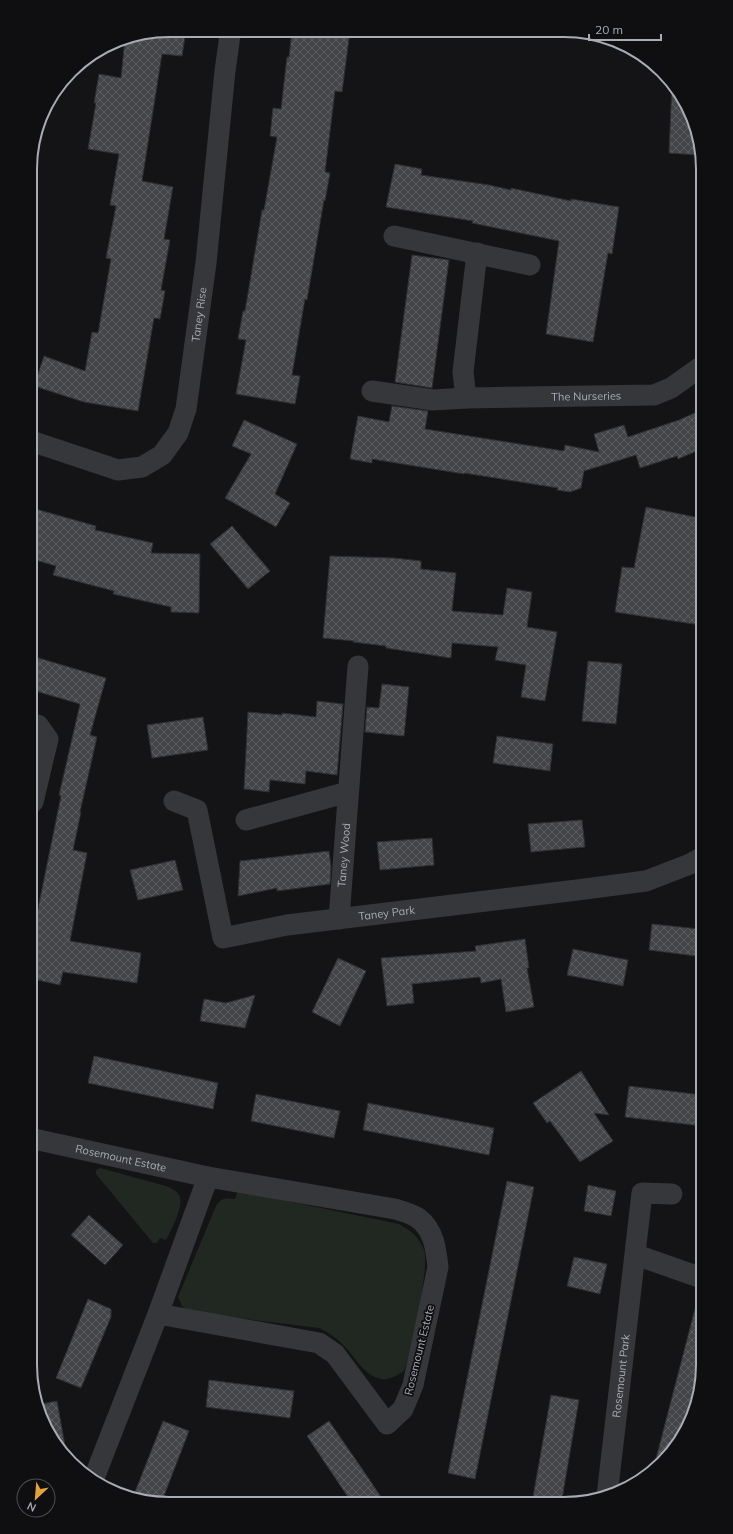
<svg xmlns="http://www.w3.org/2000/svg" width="733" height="1534" font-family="Mulish,sans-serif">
<defs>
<pattern id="building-cross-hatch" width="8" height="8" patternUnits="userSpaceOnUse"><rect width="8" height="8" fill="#434549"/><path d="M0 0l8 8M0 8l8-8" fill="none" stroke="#5b5d61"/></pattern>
</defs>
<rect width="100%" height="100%" fill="#141416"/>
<path fill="#212821" d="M 100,1168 L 166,1186 C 170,1188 176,1190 179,1195 C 185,1205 171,1230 166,1240 L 160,1238 L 157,1243 L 153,1243 L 96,1174 L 96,1170 Z
M 238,1191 L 399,1224 C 412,1232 418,1235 424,1250 C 430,1265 411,1353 404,1371 C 398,1375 388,1381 381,1379 C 364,1375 357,1360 346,1348 C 338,1339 330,1333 319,1328 L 189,1312 L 182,1306 L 178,1297 L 216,1206 C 221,1198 226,1198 235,1199 Z"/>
<path fill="url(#building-cross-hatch)" stroke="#2e2f32" d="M 169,30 L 186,30 L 182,56 L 162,54 L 142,181 L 173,187 L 164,239 L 170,240 L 161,290 L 165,291 L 160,319 L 154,318 L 138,411 L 84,402 L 34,386 L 44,356 L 85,371 L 92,332 L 98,333 L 111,259 L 106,258 L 116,206 L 110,205 L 119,154 L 88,149 L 96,103 L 94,103 L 99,74 L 121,78 L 125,39 Z
M 292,31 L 350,31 L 342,92 L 335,91 L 325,172 L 330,173 L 325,201 L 324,200 L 307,300 L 305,299 L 292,375 L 300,376 L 295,404 L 236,394 L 246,340 L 238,339 L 243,311 L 245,311 L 262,210 L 264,210 L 277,137 L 270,136 L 273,108 L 281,109 L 287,57 L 289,57 Z
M 672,84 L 684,99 L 698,133 L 698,155 L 669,153 Z
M 395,164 L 422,169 L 421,175 L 489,185 L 511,190 L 511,188 L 571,201 L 571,199 L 619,207 L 612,254 L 608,253 L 593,342 L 546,334 L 559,241 L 472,223 L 473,221 L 386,207 Z
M 412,255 L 449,260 L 432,388 L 395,382 Z
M 392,406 L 428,411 L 425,429 L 564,451 L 565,445 L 599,452 L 594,434 L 624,425 L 628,437 L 679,420 L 699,411 L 699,450 L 678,459 L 677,456 L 640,468 L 636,455 L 584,471 L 581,488 L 570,492 L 557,490 L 558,488 L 464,473 L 464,474 L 372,459 L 372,463 L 350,459 L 358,416 L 389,422 Z
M 244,420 L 297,444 L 275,494 L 290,503 L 276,527 L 225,498 L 251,454 L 232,446 Z
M 646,507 L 700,518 L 700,625 L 615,612 L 622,567 L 634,568 Z
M 32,508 L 96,526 L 95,530 L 153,543 L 151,553 L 200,554 L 199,613 L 171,612 L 171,607 L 113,594 L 114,591 L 53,575 L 56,566 L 32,559 Z
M 232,526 L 270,571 L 248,589 L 210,544 Z
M 330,556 L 394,558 L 421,561 L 421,569 L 456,573 L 452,611 L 503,615 L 507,588 L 532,592 L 527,627 L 557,632 L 545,701 L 521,697 L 526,665 L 495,660 L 498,647 L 452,643 L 451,658 L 386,648 L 386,646 L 353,642 L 354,641 L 323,638 Z
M 32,656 L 106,678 L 90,735 L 97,737 L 80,812 L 81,812 L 73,850 L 87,853 L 70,941 L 141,953 L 137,983 L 63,972 L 60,985 L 33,979 L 33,933 L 61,796 L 59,795 L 80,704 L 32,690 Z
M 588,661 L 622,664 L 616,724 L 582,721 Z
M 382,684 L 409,687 L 404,736 L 365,732 L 367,707 L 379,708 Z
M 317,701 L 343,704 L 337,775 L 306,771 L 305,784 L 270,780 L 269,792 L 244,789 L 248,712 L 282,715 L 282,713 L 316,717 Z
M 203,717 L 208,750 L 152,758 L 147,725 Z
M 497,736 L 553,744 L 550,771 L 493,763 Z
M 582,820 L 585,847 L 531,852 L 528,824 Z
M 432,838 L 434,865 L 380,870 L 377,842 Z
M 329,851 L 331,867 L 330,884 L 277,891 L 277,888 L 238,896 L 240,861 Z
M 175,860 L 183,890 L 138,900 L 130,870 Z
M 652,924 L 699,929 L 696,956 L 649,950 Z
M 525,939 L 529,968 L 527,968 L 534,1007 L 506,1012 L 501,979 L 481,983 L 480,977 L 412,984 L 414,1003 L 387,1006 L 381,958 L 476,951 L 475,946 Z
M 573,949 L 628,960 L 623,986 L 567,975 Z
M 338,958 L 366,971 L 340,1026 L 312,1012 Z
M 255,995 L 245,1028 L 200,1021 L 204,999 L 226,1003 Z
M 94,1056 L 218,1083 L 213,1109 L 88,1083 Z
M 581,1071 L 609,1115 L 594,1113 L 613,1141 L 580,1162 L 550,1121 L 547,1123 L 533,1103 Z
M 629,1086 L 702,1095 L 702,1126 L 625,1117 Z
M 256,1094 L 340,1111 L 334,1138 L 251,1121 Z
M 368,1103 L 494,1128 L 489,1155 L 363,1130 Z
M 507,1181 L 534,1187 L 475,1479 L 448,1473 Z
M 588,1185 L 616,1191 L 611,1216 L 584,1211 Z
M 89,1215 L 123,1245 L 105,1265 L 71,1235 Z
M 574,1257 L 607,1264 L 600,1294 L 567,1286 Z
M 88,1299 L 111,1309 L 111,1317 L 81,1388 L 56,1378 Z
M 696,1305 L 702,1306 L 703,1375 L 693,1418 L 674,1450 L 653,1470 Z
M 209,1380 L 294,1391 L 290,1418 L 206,1407 Z
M 551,1395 L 579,1400 L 562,1499 L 547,1499 L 533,1497 Z
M 57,1401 L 67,1457 L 49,1435 L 36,1405 Z
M 163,1421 L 189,1431 L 162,1501 L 142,1501 L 133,1497 Z
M 329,1421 L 365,1473 L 383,1500 L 350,1500 L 319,1454 L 307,1436 Z"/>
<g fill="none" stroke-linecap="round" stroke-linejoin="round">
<g stroke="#36373b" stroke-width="21">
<path d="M 394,236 L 530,265"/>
<path id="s1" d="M 372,391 L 433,400 L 466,398 L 654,395 L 671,388 L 699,368"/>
<path d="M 466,398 L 463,372 L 477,253"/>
<path id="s2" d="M 31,441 L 118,470 L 142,467 L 162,455 L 178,433 L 186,409 L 206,263 L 225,71 L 230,35 L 232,30"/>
<path d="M 32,724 L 38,725 L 48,739 L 33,802"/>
<path id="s3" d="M 174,801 L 197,810 L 223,938 L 287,925 L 577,890 L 646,881 L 690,864 L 701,858"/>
<path d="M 246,820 L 348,792"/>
<path id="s4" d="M 339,919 L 358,666"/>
<path id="s5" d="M 34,1139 L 208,1177 L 395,1209 C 402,1211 412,1214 418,1218 C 434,1230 436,1249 438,1267 L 413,1385 L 403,1409 L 387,1424 L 335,1354 L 319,1343 L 158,1314"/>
<path d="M 636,1255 L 702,1278"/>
<path d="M 94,1478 L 158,1314 L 208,1177"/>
<path id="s6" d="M 607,1496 L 642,1193 L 672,1194"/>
</g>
</g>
<g text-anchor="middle" stroke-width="3.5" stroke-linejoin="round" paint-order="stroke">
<g font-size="11" fill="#a7acb5" stroke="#0f0f11">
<text dy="4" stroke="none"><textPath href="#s2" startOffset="287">Taney Rise</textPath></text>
<text dy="4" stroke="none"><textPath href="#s1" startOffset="215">The Nurseries</textPath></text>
<text dy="4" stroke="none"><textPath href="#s4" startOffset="64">Taney Wood</textPath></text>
<text dy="4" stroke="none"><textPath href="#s3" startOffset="321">Taney Park</textPath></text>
<text dy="4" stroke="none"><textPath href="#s5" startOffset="89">Rosemount Estate</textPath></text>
<text transform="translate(419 1350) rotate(-76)" y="4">Rosemount Estate</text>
<text dy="4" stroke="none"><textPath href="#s6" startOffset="121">Rosemount Park</textPath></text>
</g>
</g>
<path d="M0 0H733V1534H0ZM169 37H564A132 132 0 0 1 696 169V1365A132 132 0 0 1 564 1497H169A132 132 0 0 1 37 1365V169A132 132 0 0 1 169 37Z" fill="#0f0f11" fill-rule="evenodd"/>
<path fill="none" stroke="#a7acb5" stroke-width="2" d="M169 37H564A132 132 0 0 1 696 169V1365A132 132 0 0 1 564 1497H169A132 132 0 0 1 37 1365V169A132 132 0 0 1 169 37Z"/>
<g transform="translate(36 1498) rotate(206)"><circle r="19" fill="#0f0f11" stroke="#4c4e53"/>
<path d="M0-3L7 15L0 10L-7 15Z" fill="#e4a13f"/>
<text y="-6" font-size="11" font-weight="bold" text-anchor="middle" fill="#a7acb5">N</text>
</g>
<path d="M589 34v6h72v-6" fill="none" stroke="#a7acb5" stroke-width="2"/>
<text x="595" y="34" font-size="12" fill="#a7acb5" stroke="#0f0f11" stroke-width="3" paint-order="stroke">20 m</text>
</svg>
